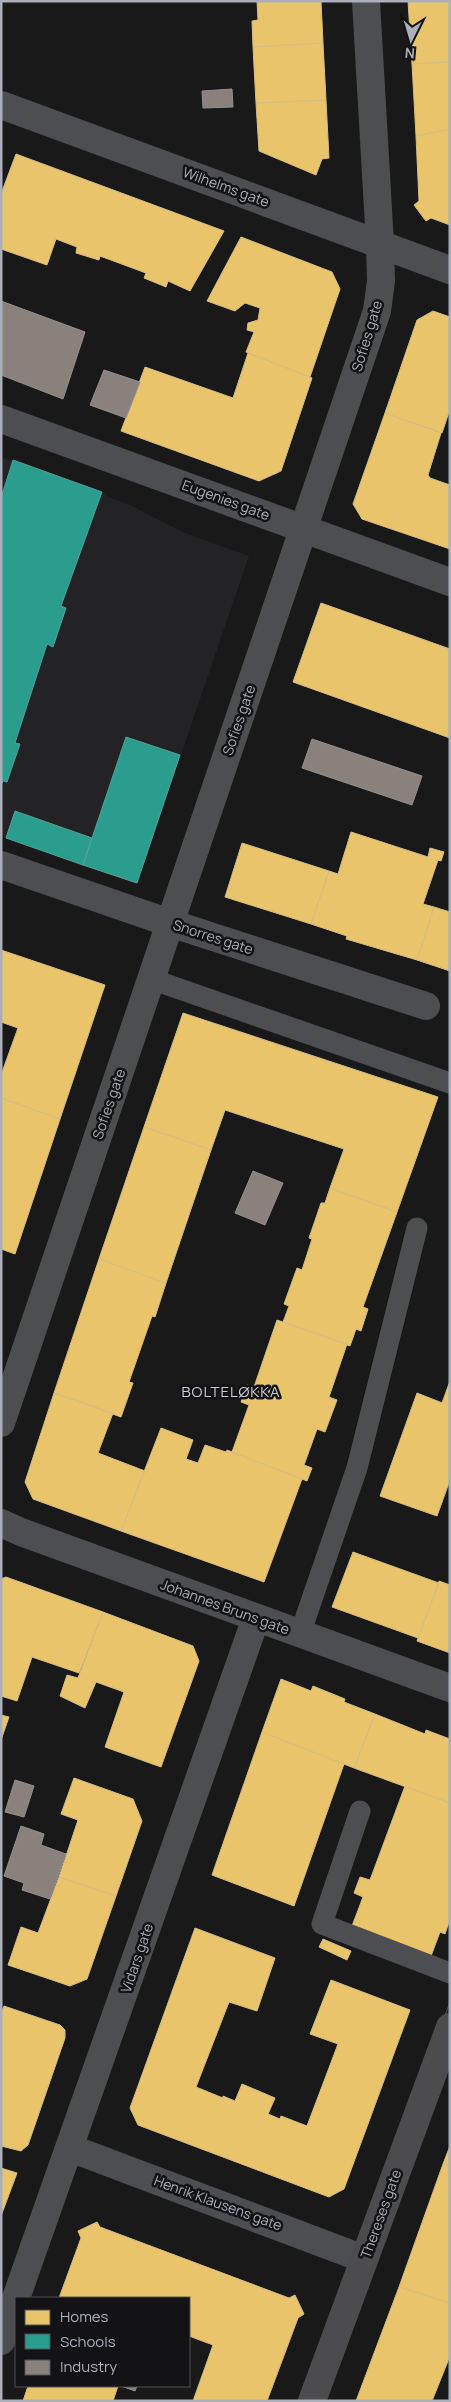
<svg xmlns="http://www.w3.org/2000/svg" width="451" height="2402" font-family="Manrope,sans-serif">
<rect width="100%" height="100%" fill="#191919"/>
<path fill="#232325" d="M 1,457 L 102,492 L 106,496 L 130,505 L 185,533 L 249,556 L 137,883 L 1,836 Z"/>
<path fill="#e9c46a" stroke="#d6be82" d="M 257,1 L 321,1 L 323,43 L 253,47 L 252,21 L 258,20 Z
M 408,1 L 450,1 L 450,62 L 412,64 Z
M 323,43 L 326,100 L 256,103 L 253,47 Z
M 450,62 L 450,129 L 416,136 L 412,64 Z
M 326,100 L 329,158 L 322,159 L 316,175 L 259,151 L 256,103 Z
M 450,129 L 450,225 L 431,218 L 426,221 L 414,205 L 419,201 L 416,136 Z
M 16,154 L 224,231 L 190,291 L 168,281 L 166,287 L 144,278 L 146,273 L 100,256 L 99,260 L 76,253 L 77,247 L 56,239 L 47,265 L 1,249 L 1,194 Z
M 241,237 L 332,272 L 340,289 L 310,377 L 246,352 L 254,332 L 247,330 L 248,323 L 258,320 L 260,308 L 245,303 L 235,311 L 207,301 Z
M 433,311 L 450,317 L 450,409 L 442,433 L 385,413 L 417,320 Z
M 248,353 L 312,378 L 281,471 L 259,481 L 121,431 L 145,367 L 233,398 Z
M 385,413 L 441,433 L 428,475 L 430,478 L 450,485 L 450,549 L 362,519 L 353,504 Z
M 321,603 L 450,649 L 450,738 L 293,682 Z
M 351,832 L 428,857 L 430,848 L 444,852 L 441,861 L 438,860 L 423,904 L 434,907 L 417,960 L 346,939 L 347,936 L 311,924 L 329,871 L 338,874 Z
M 242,843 L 329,871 L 311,924 L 225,897 Z
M 434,907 L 450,912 L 450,971 L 417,960 Z
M 1,950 L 105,985 L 60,1119 L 1,1098 L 1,1075 L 18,1028 L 1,1022 Z
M 183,1013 L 438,1097 L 397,1212 L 330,1188 L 344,1149 L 225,1110 L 211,1150 L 144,1127 Z
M 1,1098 L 60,1119 L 15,1254 L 1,1249 Z
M 144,1127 L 211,1150 L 166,1283 L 99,1259 Z
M 330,1188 L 397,1212 L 363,1307 L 368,1309 L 361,1331 L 356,1329 L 350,1346 L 283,1322 L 289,1306 L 284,1304 L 297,1268 L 302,1270 L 312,1239 L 309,1238 L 321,1203 L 325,1203 Z
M 99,1259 L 166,1283 L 155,1317 L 152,1316 L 129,1382 L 133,1383 L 121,1417 L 54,1393 Z
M 277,1320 L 347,1344 L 329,1397 L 337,1400 L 325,1432 L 317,1429 L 304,1465 L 312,1468 L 307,1481 L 232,1452 L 249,1405 L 241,1402 L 247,1385 L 254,1387 Z
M 450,1381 L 450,1406 L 442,1403 Z
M 54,1393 L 113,1413 L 98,1453 L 145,1471 L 121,1531 L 33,1499 L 25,1482 Z
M 417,1393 L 450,1406 L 450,1480 L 437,1516 L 380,1496 Z
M 161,1428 L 193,1440 L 186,1459 L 198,1463 L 205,1445 L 226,1452 L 227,1450 L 302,1479 L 264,1582 L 121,1531 Z
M 353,1552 L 439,1583 L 418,1638 L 332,1607 Z
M 6,1577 L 103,1612 L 79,1673 L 32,1657 L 17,1701 L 1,1696 L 1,1579 Z
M 439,1581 L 450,1585 L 450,1653 L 417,1641 Z
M 103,1612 L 193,1646 L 199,1661 L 161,1767 L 105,1747 L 124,1692 L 96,1682 L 85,1708 L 60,1696 L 67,1675 L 78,1678 Z
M 281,1679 L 311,1691 L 313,1686 L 345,1699 L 344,1702 L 375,1714 L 354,1768 L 262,1732 Z
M 375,1714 L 425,1734 L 426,1730 L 450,1739 L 450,1803 L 354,1768 Z
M 1,1715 L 9,1717 L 1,1740 Z
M 262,1732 L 344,1764 L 294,1906 L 212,1875 Z
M 74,1778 L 133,1799 L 142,1821 L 116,1896 L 59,1877 L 78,1820 L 61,1814 Z
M 405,1786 L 450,1803 L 450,1919 L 445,1934 L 440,1932 L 431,1956 L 352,1926 L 363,1897 L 354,1893 L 360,1877 L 370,1880 Z
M 59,1877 L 116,1896 L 87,1979 L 70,1986 L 8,1965 L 21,1927 L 38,1933 Z
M 195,1928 L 275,1958 L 257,2011 L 229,2002 L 196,2087 L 223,2098 L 223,2096 L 235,2101 L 242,2084 L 275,2098 L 268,2114 L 280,2119 L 281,2116 L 307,2126 L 338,2044 L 310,2034 L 331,1980 L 410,2010 L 344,2189 L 329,2197 L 138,2125 L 130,2108 Z
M 323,1939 L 351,1951 L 347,1960 L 319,1947 Z
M 4,2006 L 60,2025 L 65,2030 L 65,2038 L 28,2145 L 21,2151 L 1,2146 L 1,2013 Z
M 450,2146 L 450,2166 L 443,2164 Z
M 443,2164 L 450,2166 L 450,2303 L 399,2287 Z
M 1,2168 L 17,2173 L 1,2216 Z
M 97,2222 L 100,2227 L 289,2298 L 295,2295 L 304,2314 L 298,2318 L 267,2401 L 193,2401 L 213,2345 L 189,2336 L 189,2298 L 59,2298 L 81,2238 L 78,2231 Z
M 399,2287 L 450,2303 L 450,2356 L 432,2401 L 356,2401 Z
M 28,2386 L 118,2386 L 113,2401 L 23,2401 Z"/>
<path fill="#2a9d8f" stroke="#51a29c" d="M 13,460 L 102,492 L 61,606 L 66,608 L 53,647 L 47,644 L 15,743 L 20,744 L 7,782 L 3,781 L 1,785 L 1,498 Z
M 126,737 L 180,755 L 137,883 L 83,865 Z
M 15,811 L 92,838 L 83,865 L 6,838 Z"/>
<path fill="#8a817c" stroke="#948f8f" d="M 232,89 L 233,107 L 203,108 L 202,91 Z
M 1,301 L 85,332 L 63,399 L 1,375 Z
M 104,370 L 140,382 L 126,418 L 90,405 Z
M 312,739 L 422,776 L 412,805 L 302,768 Z
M 253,1171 L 283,1183 L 265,1225 L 235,1213 Z
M 15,1780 L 34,1786 L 24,1817 L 5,1812 Z
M 21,1826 L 44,1834 L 41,1845 L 66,1854 L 50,1899 L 22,1890 L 24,1883 L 4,1876 Z
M 121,2386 L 137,2386 L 135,2391 Z"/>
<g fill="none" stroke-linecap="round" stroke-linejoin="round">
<path stroke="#4d4e52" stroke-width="21" d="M 151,979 L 450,1083
M 300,1634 L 357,1468 L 417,1228
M 360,1811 L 322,1924 L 450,1973"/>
<path stroke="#4d4e52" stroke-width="28" d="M 1,105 L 450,270
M 1,419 L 450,582
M 1,865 L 170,923 L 426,1006
M 1,1423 L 377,311 L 381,281 L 380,244 L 366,1
M 1,1523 L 21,1532 L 450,1688
M 70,2148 L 364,2259
M 16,2298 L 256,1618
M 1,2341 L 16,2299"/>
<path stroke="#4c4c50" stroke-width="28" d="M 312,2401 L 450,2027"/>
<path stroke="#4e4e51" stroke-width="1" d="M 303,2401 L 450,2002
M 321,2401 L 450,2053"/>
</g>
<g text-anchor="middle" stroke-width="5" stroke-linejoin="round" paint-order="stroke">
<g font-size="14" fill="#abafba" stroke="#131315">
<text transform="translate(226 187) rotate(20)" y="5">Wilhelms gate</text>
<text transform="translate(367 336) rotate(-73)" y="5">Sofies gate</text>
<text transform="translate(226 500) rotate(20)" y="5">Eugenies gate</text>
<text transform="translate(239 720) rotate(-71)" y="5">Sofies gate</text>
<text transform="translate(213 937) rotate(18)" y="5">Snorres gate</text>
<text transform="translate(109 1104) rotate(-71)" y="5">Sofies gate</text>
<text transform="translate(225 1607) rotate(20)" y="5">Johannes Bruns gate</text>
<text transform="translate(137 1958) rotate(-71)" y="5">Vidars gate</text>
<text transform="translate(218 2203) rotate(20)" y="5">Henrik Klausens gate</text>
<text transform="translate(381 2214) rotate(-70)" y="5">Thereses gate</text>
</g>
<g font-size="15" letter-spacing="1" fill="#ccced6" stroke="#131315">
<text x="231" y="1397">BOLTELØKKA</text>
</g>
</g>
<rect width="451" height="2402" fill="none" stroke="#abafba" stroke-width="5"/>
<rect x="15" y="2297" width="175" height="90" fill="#131315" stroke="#505157"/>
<rect x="25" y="2310" width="25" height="15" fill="#e9c46a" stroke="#505157"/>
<text x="60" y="2322" font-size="15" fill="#abafba">Homes</text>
<rect x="25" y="2334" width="25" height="15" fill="#2a9d8f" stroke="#505157"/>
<text x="60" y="2347" font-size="15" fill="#abafba">Schools</text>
<rect x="25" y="2360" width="25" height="15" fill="#8a817c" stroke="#505157"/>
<text x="60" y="2372" font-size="15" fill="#abafba">Industry</text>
<g transform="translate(411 40) rotate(185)" stroke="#131315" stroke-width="4" paint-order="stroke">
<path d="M0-4L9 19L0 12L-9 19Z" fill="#abafba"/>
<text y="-8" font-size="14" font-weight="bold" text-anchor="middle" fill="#abafba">N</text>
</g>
</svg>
